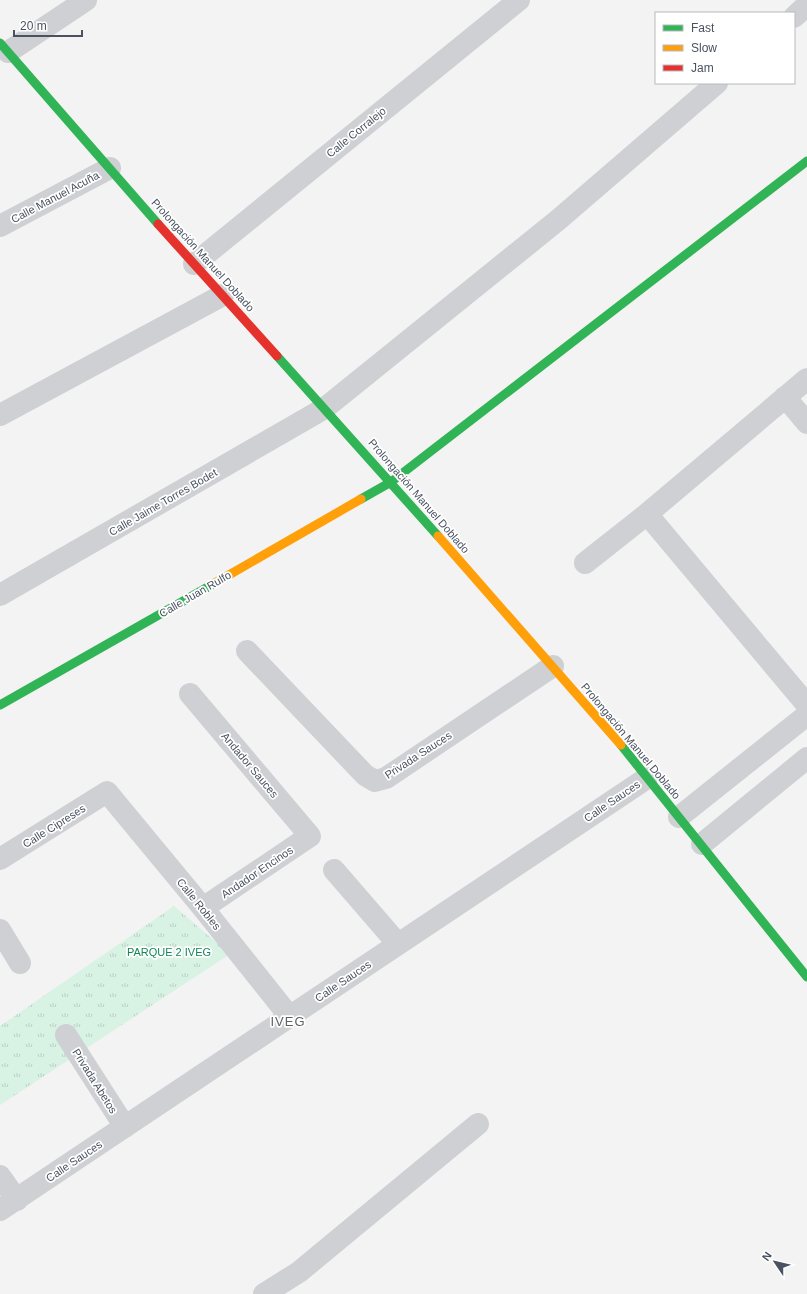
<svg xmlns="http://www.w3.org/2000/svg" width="807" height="1294" font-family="Helvetica,sans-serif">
<defs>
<pattern id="grass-tufts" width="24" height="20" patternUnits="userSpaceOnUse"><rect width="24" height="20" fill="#d8f2e4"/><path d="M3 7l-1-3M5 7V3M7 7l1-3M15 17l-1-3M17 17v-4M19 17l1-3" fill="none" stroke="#bbd1c6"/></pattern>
</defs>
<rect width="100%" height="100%" fill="#f3f3f3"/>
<path fill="url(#grass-tufts)" d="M 174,906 L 230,954 L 0,1105 L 0,1026 Z"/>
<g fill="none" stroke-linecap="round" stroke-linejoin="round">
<path stroke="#ced0d3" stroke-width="22" d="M 794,17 L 807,5
M 8,52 L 86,0
M 0,226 L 110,168
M 194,264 L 519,0
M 785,397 L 807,423
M 0,415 L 223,295
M 647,514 L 807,705
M 585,563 L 647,514 L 807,379
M 0,595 L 325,408 L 558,220 L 717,83
M 247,651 L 365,775 L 375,781 L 386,778 L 553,666
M 190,694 L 310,836 L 203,908
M 679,817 L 807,715
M 702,844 L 807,758
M 0,859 L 107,792 L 203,908 L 290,1017
M 334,870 L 398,944
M 0,930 L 20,963
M 66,1035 L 125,1127
M 0,1176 L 17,1200
M 0,1210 L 647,778
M 264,1294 L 299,1272 L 478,1124"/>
<path stroke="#30b455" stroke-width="9" d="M 0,43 L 158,224
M 277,356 L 438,536
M 361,499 L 391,482 L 807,161
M 0,705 L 215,583
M 621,745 L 807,977"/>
<path stroke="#ff9f0a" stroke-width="9" d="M 438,536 L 621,745
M 215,583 L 361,499"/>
<path stroke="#e5322d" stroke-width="9" d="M 158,224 L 277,356"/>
</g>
<g text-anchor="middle" stroke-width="3.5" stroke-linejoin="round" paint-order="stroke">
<g font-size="11" fill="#495260" stroke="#fff">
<text transform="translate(356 132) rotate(-39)" y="4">Calle Corralejo</text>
<text transform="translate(55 197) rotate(-28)" y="4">Calle Manuel Acuña</text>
<text transform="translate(203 255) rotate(48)" y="4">Prolongación Manuel Doblado</text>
<text transform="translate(419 496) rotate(49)" y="4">Prolongación Manuel Doblado</text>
<text transform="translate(163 502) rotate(-30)" y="4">Calle Jaime Torres Bodet</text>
<text transform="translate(195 594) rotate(-30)" y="4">Calle Juan Rulfo</text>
<text transform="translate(631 741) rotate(50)" y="4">Prolongación Manuel Doblado</text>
<text transform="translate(418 755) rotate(-33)" y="4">Privada Sauces</text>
<text transform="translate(250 765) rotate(50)" y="4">Andador Sauces</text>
<text transform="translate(612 801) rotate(-34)" y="4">Calle Sauces</text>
<text transform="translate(54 826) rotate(-32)" y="4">Calle Cipreses</text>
<text transform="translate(257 872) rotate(-34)" y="4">Andador Encinos</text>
<text transform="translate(199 904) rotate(51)" y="4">Calle Robles</text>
<text transform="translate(343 981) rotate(-34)" y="4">Calle Sauces</text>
<text transform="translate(95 1081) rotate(58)" y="4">Privada Abetos</text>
<text transform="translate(74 1161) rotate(-34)" y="4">Calle Sauces</text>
</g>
<g font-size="11" fill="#158559" stroke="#fff">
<text x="169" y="956">PARQUE 2 IVEG</text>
</g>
<g font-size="13" letter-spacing="1" fill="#5e6167" stroke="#fff">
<text x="288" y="1026">IVEG</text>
</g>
</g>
<rect x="655" y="12" width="140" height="72" fill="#ffffff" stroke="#b6babf"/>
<rect x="663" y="25" width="20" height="6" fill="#30b455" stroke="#b6babf"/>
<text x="691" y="32" font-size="12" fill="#495260">Fast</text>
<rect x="663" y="45" width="20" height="6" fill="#ff9f0a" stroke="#b6babf"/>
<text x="691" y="52" font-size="12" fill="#495260">Slow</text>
<rect x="663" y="65" width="20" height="6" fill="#e5322d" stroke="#b6babf"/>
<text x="691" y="72" font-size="12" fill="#495260">Jam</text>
<g transform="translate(775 1262) rotate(305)" stroke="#ffffff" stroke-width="3" paint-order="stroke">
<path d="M0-3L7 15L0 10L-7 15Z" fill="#495260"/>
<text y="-6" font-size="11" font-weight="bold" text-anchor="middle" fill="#495260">N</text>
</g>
<path d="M14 30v6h68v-6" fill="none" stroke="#495260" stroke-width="2"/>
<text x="20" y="30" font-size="12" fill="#495260" stroke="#ffffff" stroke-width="3" paint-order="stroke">20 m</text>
</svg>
